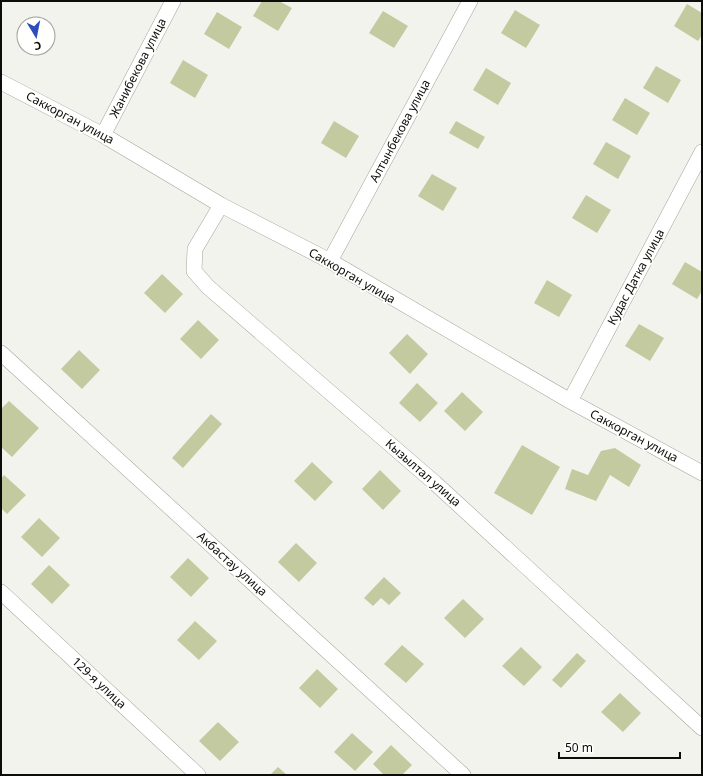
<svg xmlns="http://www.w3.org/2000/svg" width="703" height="776" font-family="'Noto Sans',sans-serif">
<rect width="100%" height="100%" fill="#f2f3ec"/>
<path fill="#c4caa0" d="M 262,1 L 279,1 L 292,8 L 278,31 L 253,16 Z
M 687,4 L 702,13 L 702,35 L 698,41 L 674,26 Z
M 515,10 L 540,25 L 526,48 L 501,33 Z
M 383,11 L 408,26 L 394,48 L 369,33 Z
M 217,12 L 242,27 L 229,49 L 204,34 Z
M 183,60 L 208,75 L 195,98 L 170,83 Z
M 656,66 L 681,80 L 668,103 L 643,88 Z
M 486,68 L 511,83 L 498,105 L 473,90 Z
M 625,98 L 650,113 L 637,135 L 612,120 Z
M 334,121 L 359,136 L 346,158 L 321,143 Z
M 456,121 L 485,137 L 478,149 L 449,133 Z
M 606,142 L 631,156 L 618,179 L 593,164 Z
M 432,174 L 457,188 L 443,211 L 418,196 Z
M 586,195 L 611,210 L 597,233 L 572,218 Z
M 685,262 L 702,272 L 702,291 L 697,299 L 672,284 Z
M 162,274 L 183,294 L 165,313 L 144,293 Z
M 547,280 L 572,295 L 559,317 L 534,303 Z
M 198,320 L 219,340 L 201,359 L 180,339 Z
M 639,324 L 664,338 L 650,361 L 625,346 Z
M 407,334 L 428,354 L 410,374 L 389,353 Z
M 79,350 L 100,370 L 82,389 L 61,369 Z
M 417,383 L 438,403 L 420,422 L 399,403 Z
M 462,392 L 483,412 L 465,431 L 444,411 Z
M 9,401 L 39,428 L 12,457 L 1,447 L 1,409 Z
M 211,414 L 222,424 L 183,468 L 172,458 Z
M 522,445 L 560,467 L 532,515 L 494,493 Z
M 615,448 L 641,465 L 629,487 L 610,475 L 596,501 L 565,489 L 572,469 L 588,475 L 601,451 Z
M 312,462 L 333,482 L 315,501 L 294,481 Z
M 380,470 L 401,491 L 383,510 L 362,489 Z
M 4,475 L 26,495 L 7,514 L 1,508 L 1,479 Z
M 39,518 L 60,538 L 42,557 L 21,537 Z
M 296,543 L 317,563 L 299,582 L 278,562 Z
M 188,558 L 209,578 L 191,597 L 170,577 Z
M 49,565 L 70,585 L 52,604 L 31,584 Z
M 384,577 L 401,593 L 389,605 L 381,598 L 373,606 L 364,598 Z
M 463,599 L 484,619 L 465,638 L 444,618 Z
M 195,621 L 217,641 L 199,660 L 177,640 Z
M 402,645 L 424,664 L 406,683 L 384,664 Z
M 521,647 L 542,667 L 524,686 L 502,666 Z
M 577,653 L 586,661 L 561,688 L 552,680 Z
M 317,669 L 338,689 L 320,708 L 299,688 Z
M 620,693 L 641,713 L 623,732 L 601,712 Z
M 218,722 L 239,742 L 220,761 L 199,741 Z
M 352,733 L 373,752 L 355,771 L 334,752 Z
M 391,745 L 412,765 L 402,775 L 384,775 L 373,764 Z
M 278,767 L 287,775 L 270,775 Z"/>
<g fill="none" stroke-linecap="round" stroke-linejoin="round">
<g stroke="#a3a49e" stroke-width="16">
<path id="street" d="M 1,82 L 103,135 L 221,205 L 330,261 L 570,401 L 702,473
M 103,135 L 173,1
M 221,205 L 195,249 L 194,271 L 208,287 L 435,483 L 702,728
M 330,261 L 470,1
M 1,353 L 463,775
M 570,401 L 702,152
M 1,592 L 198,775"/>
</g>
<use href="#street" stroke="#fff" stroke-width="15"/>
</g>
<g text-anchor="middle" stroke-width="3.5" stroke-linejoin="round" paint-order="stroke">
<g font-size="12" fill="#0c0d0a" stroke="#fffffe">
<text transform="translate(138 68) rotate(-63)" y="4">Жанибекова улица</text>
<text transform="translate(70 118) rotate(28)" y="4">Саккорган улица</text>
<text transform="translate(400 131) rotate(-62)" y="4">Алтынбекова улица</text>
<text transform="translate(352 276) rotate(30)" y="4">Саккорган улица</text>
<text transform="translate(636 277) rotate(-62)" y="4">Кудас Датка улица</text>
<text transform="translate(634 436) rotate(28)" y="4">Саккорган улица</text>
<text transform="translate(423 473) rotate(41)" y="4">Кызылтал улица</text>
<text transform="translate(232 564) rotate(42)" y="4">Акбастау улица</text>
<text transform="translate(99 683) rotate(43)" y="4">129-я улица</text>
</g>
</g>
<rect width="703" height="776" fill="none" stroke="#0c0d0a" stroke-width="4"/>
<g transform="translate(36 36) rotate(170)"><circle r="19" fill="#fffffe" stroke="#9e9e9c"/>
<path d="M0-3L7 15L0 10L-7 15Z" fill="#2c4dbd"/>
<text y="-6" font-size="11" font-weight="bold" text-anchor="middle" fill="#0c0d0a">С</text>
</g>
<path d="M559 752v6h121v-6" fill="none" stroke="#0c0d0a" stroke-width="2"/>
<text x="565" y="752" font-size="12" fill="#0c0d0a" stroke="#fffffe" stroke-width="3" paint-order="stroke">50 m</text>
</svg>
